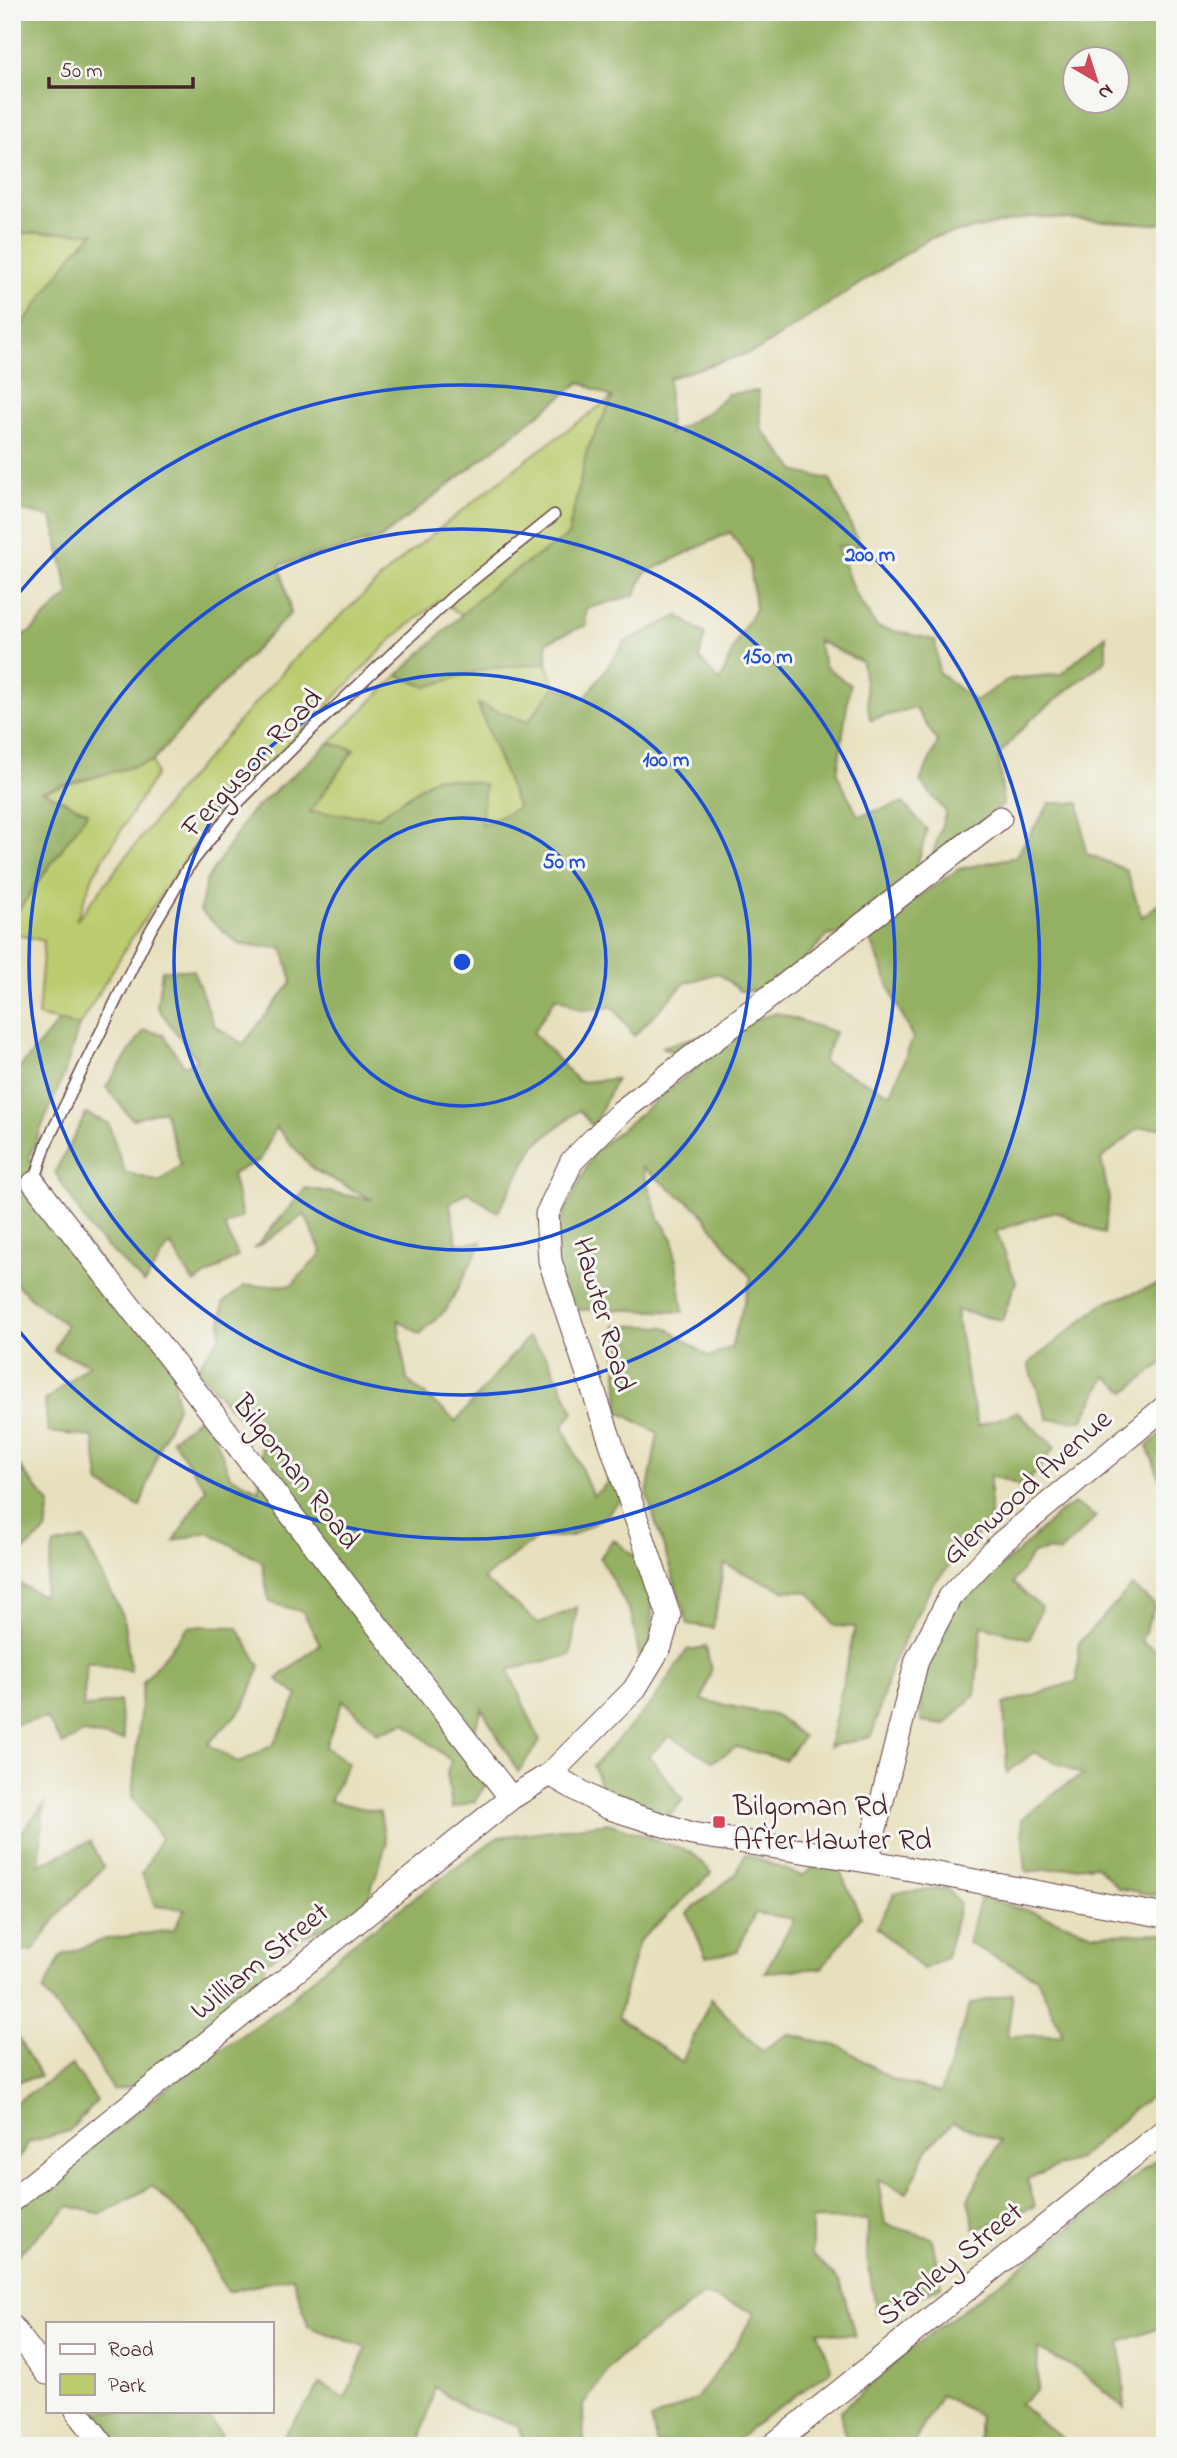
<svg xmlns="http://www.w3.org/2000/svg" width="1177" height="2458" font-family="'Indie Flower',sans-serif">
<rect width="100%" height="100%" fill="#f6f6f2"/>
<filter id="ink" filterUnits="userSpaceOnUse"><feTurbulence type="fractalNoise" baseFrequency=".0143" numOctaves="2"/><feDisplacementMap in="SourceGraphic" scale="14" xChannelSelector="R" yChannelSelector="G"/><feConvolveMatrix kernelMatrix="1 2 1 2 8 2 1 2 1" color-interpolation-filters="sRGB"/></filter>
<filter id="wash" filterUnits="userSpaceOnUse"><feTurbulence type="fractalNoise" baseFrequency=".00686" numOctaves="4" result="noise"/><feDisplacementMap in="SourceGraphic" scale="28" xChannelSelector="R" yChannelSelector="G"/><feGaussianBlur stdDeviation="1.57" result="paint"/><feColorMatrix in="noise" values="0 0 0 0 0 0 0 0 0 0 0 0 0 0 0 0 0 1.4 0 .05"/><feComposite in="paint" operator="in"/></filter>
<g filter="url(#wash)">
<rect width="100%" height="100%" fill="#e7e0bd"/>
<path fill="#bbcc6f" stroke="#82764d" stroke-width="2" d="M 95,232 L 75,251 L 22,326 L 12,324 L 12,233 Z
M 613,397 L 587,450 L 568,536 L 493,585 L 462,615 L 439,601 L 394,637 L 203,833 L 130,941 L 79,1026 L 38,1016 L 44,941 L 12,933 L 12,919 L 88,812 L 41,792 L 153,761 L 156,774 L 94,874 L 76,921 L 175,794 L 293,660 L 405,556 L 530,457 Z
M 547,663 L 555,686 L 528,722 L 478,705 L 518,809 L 480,826 L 436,777 L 378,817 L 310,812 L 354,750 L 329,743 L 398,675 L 426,687 L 484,669 Z"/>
<path fill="#94b062" stroke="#6f6846" stroke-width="2" fill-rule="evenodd" d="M 12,12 L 1165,12 L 1165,222 L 1157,224 L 1030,217 L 930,238 L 758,350 L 669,378 L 669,434 L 711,410 L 727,394 L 758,391 L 762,430 L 797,472 L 830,479 L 861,547 L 837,546 L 854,592 L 877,627 L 935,640 L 939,673 L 975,701 L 1009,679 L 1061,674 L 1106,635 L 1106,660 L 1030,720 L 999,755 L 1003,805 L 932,857 L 946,812 L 920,781 L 938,742 L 915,708 L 870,720 L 862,662 L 817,640 L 825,666 L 850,685 L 837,774 L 858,816 L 903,803 L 927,830 L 915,874 L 865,929 L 827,936 L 775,990 L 740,991 L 718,973 L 685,983 L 634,1036 L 613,1007 L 583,1010 L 556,997 L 533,1033 L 579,1082 L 616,1079 L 593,1127 L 579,1110 L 534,1146 L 498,1212 L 467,1192 L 450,1204 L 457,1244 L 482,1242 L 447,1309 L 420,1334 L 398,1320 L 407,1380 L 456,1421 L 528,1337 L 548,1358 L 574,1412 L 563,1426 L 593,1496 L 621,1471 L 621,1499 L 606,1516 L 572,1536 L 537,1538 L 483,1579 C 502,1594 521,1607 539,1624 L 577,1607 L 571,1655 L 508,1670 L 540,1741 L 518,1772 L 482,1709 L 473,1734 L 490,1778 L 475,1801 L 452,1809 L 447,1773 L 451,1761 L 405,1723 L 378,1733 L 343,1700 L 325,1747 L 348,1763 L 330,1801 L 380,1812 L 386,1845 L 363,1913 L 306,1935 L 265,1963 L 262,1994 L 143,2084 L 113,2090 L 92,2054 L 43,1991 L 62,1955 L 106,1939 L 173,1930 L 185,1909 L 155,1906 L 142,1874 L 161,1838 L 132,1797 L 143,1682 L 189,1626 L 237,1627 L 260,1666 L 244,1707 L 208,1744 L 239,1763 L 273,1745 L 298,1696 L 277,1679 L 320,1644 L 303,1612 L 269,1602 L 262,1562 L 208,1532 L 174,1541 L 206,1489 L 172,1439 L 206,1412 L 230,1476 L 259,1490 L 262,1442 L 196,1369 L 220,1336 L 223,1303 L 244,1286 L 292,1285 L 322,1253 L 305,1215 L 254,1249 L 306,1188 L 373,1200 L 314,1170 L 276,1127 L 260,1160 L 232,1174 L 242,1216 L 224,1226 L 238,1256 L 194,1283 L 170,1244 L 144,1283 L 92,1232 L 55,1172 L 86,1114 L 108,1123 L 125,1172 L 159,1182 L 181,1165 L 164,1110 L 132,1119 L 106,1087 L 144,1030 L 163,1034 L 184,1066 L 197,1060 L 157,1007 L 162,970 L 193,970 L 214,1025 L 243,1044 L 292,982 L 283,948 L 240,945 L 200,911 L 206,881 L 250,813 L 329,743 L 354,749 L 310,812 L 378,817 L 436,777 L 485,784 L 481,826 L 518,808 L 478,704 L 528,722 L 555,686 L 585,698 L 625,642 L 678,616 L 705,634 L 699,658 L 720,682 L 737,640 L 755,609 L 750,561 L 730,532 L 645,573 L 635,595 L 586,609 L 586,625 L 547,642 L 547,663 L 484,669 L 426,687 L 398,675 L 493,585 L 568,536 L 587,450 L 613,398 L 580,382 L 380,539 L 280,565 L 291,613 L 207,700 L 153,761 L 42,791 L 88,812 L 12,919 L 12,636 L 29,633 L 69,594 L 52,517 L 12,509 L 12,324 L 22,326 L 75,251 L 94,233 L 12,233 ZM 1076,60 L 1118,60 L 1118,102 L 1076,102 Z
M 1050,803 L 1079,803 L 1086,853 L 1126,870 L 1142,917 L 1165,899 L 1165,1128 L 1139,1128 L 1101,1159 L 1109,1199 L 1104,1234 L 1055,1211 L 996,1231 L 1016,1282 L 1002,1320 L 956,1310 L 967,1379 L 978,1426 L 1017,1412 L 1055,1447 L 1024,1487 L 990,1475 L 990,1520 L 932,1585 L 892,1664 L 872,1736 L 829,1747 L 855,1627 L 835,1626 L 809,1592 L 783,1590 L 724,1564 L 713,1628 L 688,1624 L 647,1495 L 658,1433 L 619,1412 L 615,1325 L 666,1327 L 709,1357 L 731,1347 L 751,1278 L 699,1210 L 642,1167 L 659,1218 L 673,1239 L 683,1312 L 600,1309 L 559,1311 L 549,1244 L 594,1152 L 699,1065 L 662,1047 L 777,1013 L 835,1032 L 823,1062 L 891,1094 L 913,1038 L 894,999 L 868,932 L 959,869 L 1015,857 Z
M 59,1021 L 79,1026 L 64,1075 L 29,1157 L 50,1195 L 172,1360 L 177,1407 L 161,1443 L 140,1507 L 100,1484 L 93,1437 L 48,1432 L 45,1401 L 89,1364 L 54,1351 L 66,1325 L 33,1300 L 15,1283 L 12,1287 L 12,1077 Z
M 1165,1258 L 1165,1361 L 1126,1392 L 1106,1376 L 1082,1421 L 1048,1419 L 1028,1364 L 1104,1303 L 1160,1284 Z
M 1165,1431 L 1165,1491 L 1147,1446 Z
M 12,1458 L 50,1504 L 46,1531 L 16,1558 L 19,1584 L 43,1596 L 54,1545 L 84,1539 L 123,1616 L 131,1671 L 87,1662 L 83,1708 L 119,1701 L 124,1740 L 83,1733 L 63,1745 L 47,1718 L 16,1724 L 12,1719 Z
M 1074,1503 L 1096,1517 L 1059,1553 L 1049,1550 L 1032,1554 L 1013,1583 L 1041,1607 L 1030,1639 L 982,1626 L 975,1694 L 945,1725 L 922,1722 L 919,1666 L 957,1603 L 1017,1553 L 1060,1512 Z
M 613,1539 L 653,1572 L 651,1641 L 642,1673 L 632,1616 L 600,1558 Z
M 1132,1586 L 1155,1605 L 1141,1642 L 1165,1655 L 1165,1897 L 1118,1888 L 1096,1865 L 1026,1872 L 1021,1819 L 1070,1782 L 1083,1775 L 1034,1752 L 1007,1773 L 1004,1704 L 1077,1681 L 1079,1643 Z
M 706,1647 L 711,1671 L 702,1700 L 777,1716 L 803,1737 L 785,1760 L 737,1747 L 713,1761 L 669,1736 L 649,1756 L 683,1800 L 662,1823 L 605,1797 L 593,1766 L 652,1703 L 687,1650 Z
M 44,1804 L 39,1865 L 90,1841 L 104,1867 L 64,1908 L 33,1951 L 12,1951 L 12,1844 Z
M 608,1823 L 691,1852 L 712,1873 L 639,1941 L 618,2017 L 682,2062 L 711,1999 L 761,2051 L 788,2034 L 842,2047 L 891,2079 L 940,2093 L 970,2004 L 1013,1993 L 1007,2036 L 1063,2035 L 1037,1978 L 968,1943 L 981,1897 L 1036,1913 L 1094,1934 L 1165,1933 L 1165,2087 L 1134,2109 L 1080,2158 L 1027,2179 L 1035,2206 L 975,2230 L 968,2199 L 1000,2141 L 953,2122 L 927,2149 L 907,2193 L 878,2180 L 885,2224 L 932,2238 L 941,2287 L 877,2313 L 867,2258 L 868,2220 L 812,2219 L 812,2254 L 841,2283 L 855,2336 L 818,2331 L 832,2370 L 765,2417 L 730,2446 L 657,2444 L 651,2420 L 696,2399 L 736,2345 L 755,2312 L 704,2295 L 617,2359 L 583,2405 L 584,2446 L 525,2446 L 518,2425 L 469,2410 L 435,2387 L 419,2446 L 277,2446 L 321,2384 L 345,2399 L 366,2348 L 308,2326 L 293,2277 L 227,2292 L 196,2229 L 152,2186 L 101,2214 L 69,2206 L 12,2260 L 12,2209 L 168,2087 L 279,2009 L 349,1946 L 498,1837 Z
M 745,1854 L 802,1876 L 814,1867 L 838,1867 L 861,1917 L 822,1968 L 765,1972 L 794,1919 L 755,1913 L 737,1952 L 706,1957 L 687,1913 L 737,1873 Z
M 947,1888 L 960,1904 L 946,1958 L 923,1969 L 876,1927 L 895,1893 Z
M 12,2027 L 40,2076 L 12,2083 Z
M 72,2065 L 97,2101 L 69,2131 L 29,2142 L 12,2170 L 12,2105 Z
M 1165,2153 L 1165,2329 L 1162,2327 L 1120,2342 L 1125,2409 L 1081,2371 L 1038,2349 L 1037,2390 L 1019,2404 L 1071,2446 L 979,2446 L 979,2415 L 941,2395 L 912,2446 L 847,2446 L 841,2411 L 909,2350 L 1007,2277 Z
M 86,2411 L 206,2411 L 221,2436 L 218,2446 L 108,2446 Z"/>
</g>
<g filter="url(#ink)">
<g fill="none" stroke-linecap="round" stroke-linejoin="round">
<g stroke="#623c41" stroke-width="13">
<path id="lane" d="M 34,1183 L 47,1142 L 149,933 L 187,869 L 239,802 L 309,732 L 453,596 L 554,515"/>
</g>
<g stroke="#623c41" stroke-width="25">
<path id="street" d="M 34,1183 L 511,1798
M 550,1774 L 607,1807 L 692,1834 L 867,1861 L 1165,1916
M 867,1861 L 917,1660 L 950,1597 L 1001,1543 L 1165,1407
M 12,2200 L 511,1798 L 550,1774 L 634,1690 L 660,1647 L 669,1616 L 550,1261 L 547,1214 L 572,1161 L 622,1111 L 1000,818
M 12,2327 L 47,2373
M 77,2411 L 104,2446
M 772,2446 L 1165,2130"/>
</g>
<use href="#lane" stroke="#fff" stroke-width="10"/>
<use href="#street" stroke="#fff" stroke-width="23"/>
</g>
</g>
<g fill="none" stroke="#1d4ed8" stroke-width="3.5">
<circle cx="462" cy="962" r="144"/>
<circle cx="462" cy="962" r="288"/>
<circle cx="462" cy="962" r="433"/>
<path d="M14 599A577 577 0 1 1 14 1325"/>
</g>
<rect fill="#d1495b" stroke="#f6f6f2" stroke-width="2.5" x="712" y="1815" width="14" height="14" rx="3.5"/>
<g text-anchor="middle" stroke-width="6" stroke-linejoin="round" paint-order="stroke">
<g font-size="30" fill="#4a1f2b" stroke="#f6f6f2">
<text transform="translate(251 762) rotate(-47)" y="10">Ferguson Road</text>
<text transform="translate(605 1314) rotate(74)" y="10">Hawter Road</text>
<text transform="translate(297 1471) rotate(52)" y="10">Bilgoman Road</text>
<text transform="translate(1026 1486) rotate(-42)" y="10">Glenwood Avenue</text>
<text transform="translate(259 1960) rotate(-39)" y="10">William Street</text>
<text transform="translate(949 2263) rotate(-39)" y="10">Stanley Street</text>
</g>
<g font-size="30" fill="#4a1f2b" stroke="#f6f6f2" text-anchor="start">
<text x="733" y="1815">Bilgoman Rd<tspan x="733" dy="34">After Hawter Rd</tspan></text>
</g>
</g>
<circle cx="462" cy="962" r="10" fill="#1d4ed8" stroke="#f6f6f2" stroke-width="3.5"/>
<g font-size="21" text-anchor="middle" font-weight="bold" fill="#1d4ed8" stroke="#f6f6f2" stroke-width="6" stroke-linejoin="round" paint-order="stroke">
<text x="870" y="561">200 m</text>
<text x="768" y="663">150 m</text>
<text x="666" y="766">100 m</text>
<text x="564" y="868">50 m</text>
</g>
<rect width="1177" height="2458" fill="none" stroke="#f6f6f2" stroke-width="42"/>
<rect x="46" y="2322" width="228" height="91" fill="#f6f6f2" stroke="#b1a0a2" stroke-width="2"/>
<rect x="60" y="2344" width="35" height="10" fill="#ffffff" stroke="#b1a0a2" stroke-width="2"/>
<text x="108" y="2356" font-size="21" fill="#4a1f2b">Road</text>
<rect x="60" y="2374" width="35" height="21" fill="#bbcc6f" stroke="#b1a0a2" stroke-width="2"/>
<text x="108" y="2392" font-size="21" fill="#4a1f2b">Park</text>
<g transform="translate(1096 80) rotate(141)"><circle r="33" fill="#f6f6f2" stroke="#b1a0a2" stroke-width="2"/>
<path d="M0-5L12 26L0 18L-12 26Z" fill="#d1495b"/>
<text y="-10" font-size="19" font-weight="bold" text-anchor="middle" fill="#4a1f2b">N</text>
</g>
<path d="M49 77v10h144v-10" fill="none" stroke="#4a1f2b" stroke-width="3.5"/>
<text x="60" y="77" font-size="21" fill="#4a1f2b" stroke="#f6f6f2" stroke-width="5" paint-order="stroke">50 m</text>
</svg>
